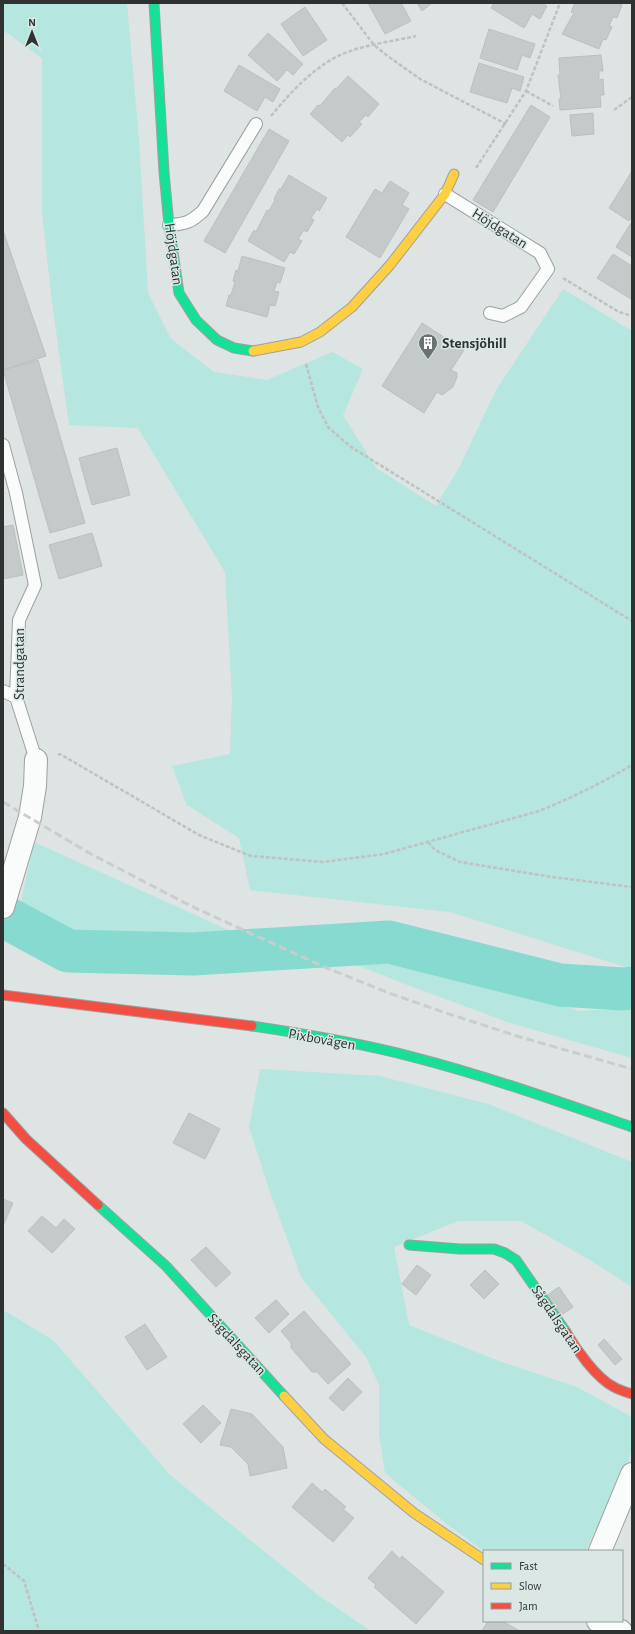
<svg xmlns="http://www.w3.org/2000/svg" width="635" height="1634" font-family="'Alegreya Sans',sans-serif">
<rect width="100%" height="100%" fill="#dde4e3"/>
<path fill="#b5e6df" d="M 3,3 L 127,3 L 139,140 L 148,293 L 171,339 L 214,372 L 267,380 L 332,352 L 363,369 L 343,415 L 376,468 L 436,506 L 460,466 L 496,390 L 563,289 L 632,331 L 632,969 L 450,912 L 250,890 L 239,838 L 187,805 L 172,766 L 230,754 L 232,697 L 225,572 L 138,428 L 69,425 L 52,302 L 42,213 L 42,58 L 3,30 Z
M 34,842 L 248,939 L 184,944 L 76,934 L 19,911 Z
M 394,950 L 466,970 L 578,1011 L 632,1008 L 632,1058 L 510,1023 L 405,984 L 334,956 Z
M 260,1069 L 380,1076 L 488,1104 L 632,1162 L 632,1287 L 590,1260 L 521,1221 L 458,1221 L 394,1247 L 409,1325 L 499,1361 L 577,1387 L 632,1417 L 632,1445 L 627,1469 L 585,1551 L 484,1551 L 448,1525 L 385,1473 L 379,1434 L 379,1385 L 366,1357 L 301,1277 L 269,1189 L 249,1127 Z
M 3,1310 L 53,1340 L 170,1475 L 318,1595 L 371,1631 L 3,1631 Z"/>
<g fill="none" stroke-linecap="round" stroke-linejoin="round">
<path stroke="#86dacf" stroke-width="43" d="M 3,916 L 68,951 L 193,954 L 389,942 L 560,985 L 623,989 L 632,988"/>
</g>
<path fill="#c4cac9" stroke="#bac0bf" d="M 368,3 L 401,3 L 411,21 L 385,34 Z
M 417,3 L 432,3 L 422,11 Z
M 494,3 L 542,3 L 547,6 L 540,19 L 532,14 L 524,28 L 491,8 Z
M 575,3 L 619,3 L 619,4 L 622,5 L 617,18 L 613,17 L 609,26 L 612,27 L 606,40 L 603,39 L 599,49 L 562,34 L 574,13 L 571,12 Z
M 305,7 L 327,40 L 303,56 L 281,24 Z
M 489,29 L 535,44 L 530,58 L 522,55 L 517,70 L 480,58 Z
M 268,33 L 303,64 L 293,75 L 287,70 L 277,81 L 248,55 Z
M 601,55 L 603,71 L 599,71 L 599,80 L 603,79 L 604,95 L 600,95 L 601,107 L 560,110 L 559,99 L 561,99 L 558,75 L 560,75 L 559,58 Z
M 479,63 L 524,77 L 520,91 L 512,88 L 507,103 L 470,92 Z
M 239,65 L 280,89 L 273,102 L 265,97 L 257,111 L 224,91 Z
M 348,76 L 379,104 L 368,117 L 366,115 L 359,122 L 362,124 L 350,137 L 348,135 L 342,142 L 310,114 L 318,105 L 320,106 L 335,88 L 336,89 Z
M 531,105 L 550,117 L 493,212 L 473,200 Z
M 593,113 L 594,134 L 572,136 L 570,115 Z
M 269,129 L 289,141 L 225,253 L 204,241 Z
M 632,171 L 632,216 L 629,221 L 609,208 Z
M 289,175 L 327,198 L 319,211 L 317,209 L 311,218 L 314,220 L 307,232 L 304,230 L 298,239 L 302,241 L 294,254 L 290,252 L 284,262 L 248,241 L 254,230 L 256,232 L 267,210 L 269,211 L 275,200 L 274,199 L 279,189 L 281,189 Z
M 390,181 L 409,193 L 402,205 L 409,209 L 380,258 L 346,237 L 375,189 L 382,193 Z
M 631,223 L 632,223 L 632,257 L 616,247 Z
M 3,233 L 4,233 L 46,356 L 3,370 Z
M 613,254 L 632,266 L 631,299 L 597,278 Z
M 242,256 L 285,268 L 280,283 L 277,282 L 274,291 L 279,292 L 275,306 L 270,305 L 267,317 L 226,306 L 229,295 L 231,295 L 235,282 L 233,281 L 236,270 L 238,271 Z
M 422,323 L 464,350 L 451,370 L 457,373 L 457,377 L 453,387 L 442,395 L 437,392 L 424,413 L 382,386 Z
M 38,360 L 85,523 L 50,533 L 3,370 Z
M 117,448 L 130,495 L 92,505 L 79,458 Z
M 13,525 L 23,575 L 3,579 L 3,527 Z
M 92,533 L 102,566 L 59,579 L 49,545 Z
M 189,1113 L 220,1129 L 205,1159 L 173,1143 Z
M 3,1199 L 13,1203 L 3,1226 Z
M 42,1216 L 56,1228 L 64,1219 L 75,1229 L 52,1253 L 28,1231 Z
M 206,1247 L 231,1273 L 216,1287 L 191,1260 Z
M 417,1265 L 431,1275 L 416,1295 L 402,1284 Z
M 485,1270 L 499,1284 L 484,1299 L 470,1285 Z
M 559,1287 L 573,1307 L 560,1316 L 546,1296 Z
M 276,1300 L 289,1314 L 269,1333 L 255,1318 Z
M 304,1311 L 351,1364 L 328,1384 L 317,1372 L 312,1372 L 291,1348 L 291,1343 L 281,1331 Z
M 145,1324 L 167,1357 L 147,1370 L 125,1337 Z
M 604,1339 L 622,1359 L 615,1365 L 598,1345 Z
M 348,1378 L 362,1392 L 343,1411 L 329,1398 Z
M 203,1405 L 221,1423 L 201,1443 L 183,1424 Z
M 231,1409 L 252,1414 L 283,1447 L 287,1468 L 250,1476 L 248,1464 L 231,1447 L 220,1445 Z
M 312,1483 L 322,1492 L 325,1489 L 346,1507 L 343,1509 L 354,1518 L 333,1542 L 292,1507 Z
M 392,1551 L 400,1559 L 402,1556 L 444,1592 L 416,1624 L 374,1587 L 376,1585 L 368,1578 Z
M 488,1621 L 502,1621 L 520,1631 L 482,1631 Z"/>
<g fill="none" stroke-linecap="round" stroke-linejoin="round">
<g stroke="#9ca1a0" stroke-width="14">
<path id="lane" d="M 445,194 L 540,253 L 548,269 L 521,307 L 503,316 L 490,313
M 169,225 C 186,224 191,222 203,211 L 256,124
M 3,445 L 16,493 L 35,585 L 19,620 L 16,697 L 36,760
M 3,691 L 16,697"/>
</g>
<g stroke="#9ca1a0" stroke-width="24">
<path id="street" d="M 3,907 L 30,817 L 35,786 L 36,760
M 600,1551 L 632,1474
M 598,1621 L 621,1631"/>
</g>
<g stroke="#9ca1a0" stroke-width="11">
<path id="fast" d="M 154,3 L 164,172 L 169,225 L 179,293 L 196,320 L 217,340 L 234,348 L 253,351
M 252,1026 C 306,1034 360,1043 413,1057 C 487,1076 560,1102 632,1127
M 98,1205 L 166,1266 L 284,1396
M 409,1245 L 460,1249 L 494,1249 L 505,1253 L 516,1260 L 566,1332"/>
</g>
<g stroke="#9ca1a0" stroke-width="11">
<path id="slow" d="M 253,351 L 301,342 L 320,332 L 352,307 L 390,265 L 445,194 L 454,174
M 284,1396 L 324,1439 L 414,1513 L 484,1560"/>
</g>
<g stroke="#9ca1a0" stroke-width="11">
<path id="jam" d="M 3,995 L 252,1026
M 3,1113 L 26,1139 L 98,1205
M 566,1332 C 576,1349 596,1378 614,1387 C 619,1390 626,1392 632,1394"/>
</g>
<path stroke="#bec2c1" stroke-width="2.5" stroke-dasharray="4 2" stroke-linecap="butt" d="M 342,3 L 374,45 L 385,54 L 420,79 L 506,124
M 526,91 L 553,106
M 614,110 L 632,97
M 271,116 C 289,94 310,71 336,57 C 360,45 390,42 416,36
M 476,168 L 526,91 L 560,3
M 563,278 L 619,312 L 632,316
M 306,364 L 318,407 L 328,427 L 351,447 L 632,621
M 58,755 L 60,754 L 199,835 L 251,856 L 323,862 L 384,854 L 539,811 C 571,798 602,783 632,765
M 428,842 L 435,850 L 460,862 L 552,877 L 632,887
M 3,1564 L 24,1581 L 39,1631"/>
<use href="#lane" stroke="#fafbfb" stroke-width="12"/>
<use href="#street" stroke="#fafbfb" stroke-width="22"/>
<use href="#fast" stroke="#16e098" stroke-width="9"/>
<use href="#slow" stroke="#ffcf43" stroke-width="9"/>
<use href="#jam" stroke="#f24e42" stroke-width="9"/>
<path stroke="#cbcdcd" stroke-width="3" stroke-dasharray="8 4" stroke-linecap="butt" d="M 3,802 L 91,854 L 191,906 L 322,966 L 386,992 L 443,1012 L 520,1037 L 632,1069"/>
</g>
<defs>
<g id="building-pin" transform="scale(1)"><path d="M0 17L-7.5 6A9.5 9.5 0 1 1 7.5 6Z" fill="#6b7170" stroke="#dae7e4"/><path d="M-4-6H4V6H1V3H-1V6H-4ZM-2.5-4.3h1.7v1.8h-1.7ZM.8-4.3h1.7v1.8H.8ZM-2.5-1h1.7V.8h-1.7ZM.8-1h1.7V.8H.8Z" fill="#fff"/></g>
</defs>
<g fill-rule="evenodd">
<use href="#building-pin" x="428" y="343"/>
</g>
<g text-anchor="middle" stroke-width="3" stroke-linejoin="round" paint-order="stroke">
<g font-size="15" fill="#2e3332" stroke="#dae7e4">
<text transform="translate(500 228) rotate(32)" y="5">Höjdgatan</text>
<text transform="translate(174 254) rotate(82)" y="5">Höjdgatan</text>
<text transform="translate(19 664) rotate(-90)" y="5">Strandgatan</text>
<text transform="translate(322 1039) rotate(10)" y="5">Pixbovägen</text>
<text transform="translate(557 1319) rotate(56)" y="5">Sågdalsgatan</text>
<text transform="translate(237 1344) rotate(47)" y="5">Sågdalsgatan</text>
</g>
<g font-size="15" font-weight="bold" fill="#2e3332" stroke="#dae7e4" text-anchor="start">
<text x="442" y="348">Stensjöhill</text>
</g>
</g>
<rect width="635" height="1634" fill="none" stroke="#2e3332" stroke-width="8"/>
<rect x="483" y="1550" width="140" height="72" fill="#dae7e4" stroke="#959f9d"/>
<rect x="491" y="1563" width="20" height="6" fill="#16e098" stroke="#959f9d"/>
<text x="519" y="1570" font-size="12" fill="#2e3332">Fast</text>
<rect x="491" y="1583" width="20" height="6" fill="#ffcf43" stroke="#959f9d"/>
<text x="519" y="1590" font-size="12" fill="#2e3332">Slow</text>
<rect x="491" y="1603" width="20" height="6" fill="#f24e42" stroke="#959f9d"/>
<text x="519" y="1610" font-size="12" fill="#2e3332">Jam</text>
<g transform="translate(32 32)" stroke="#dae7e4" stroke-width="3" paint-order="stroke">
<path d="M0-3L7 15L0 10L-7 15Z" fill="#2e3332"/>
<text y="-6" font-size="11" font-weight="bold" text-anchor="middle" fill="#2e3332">N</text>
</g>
</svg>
